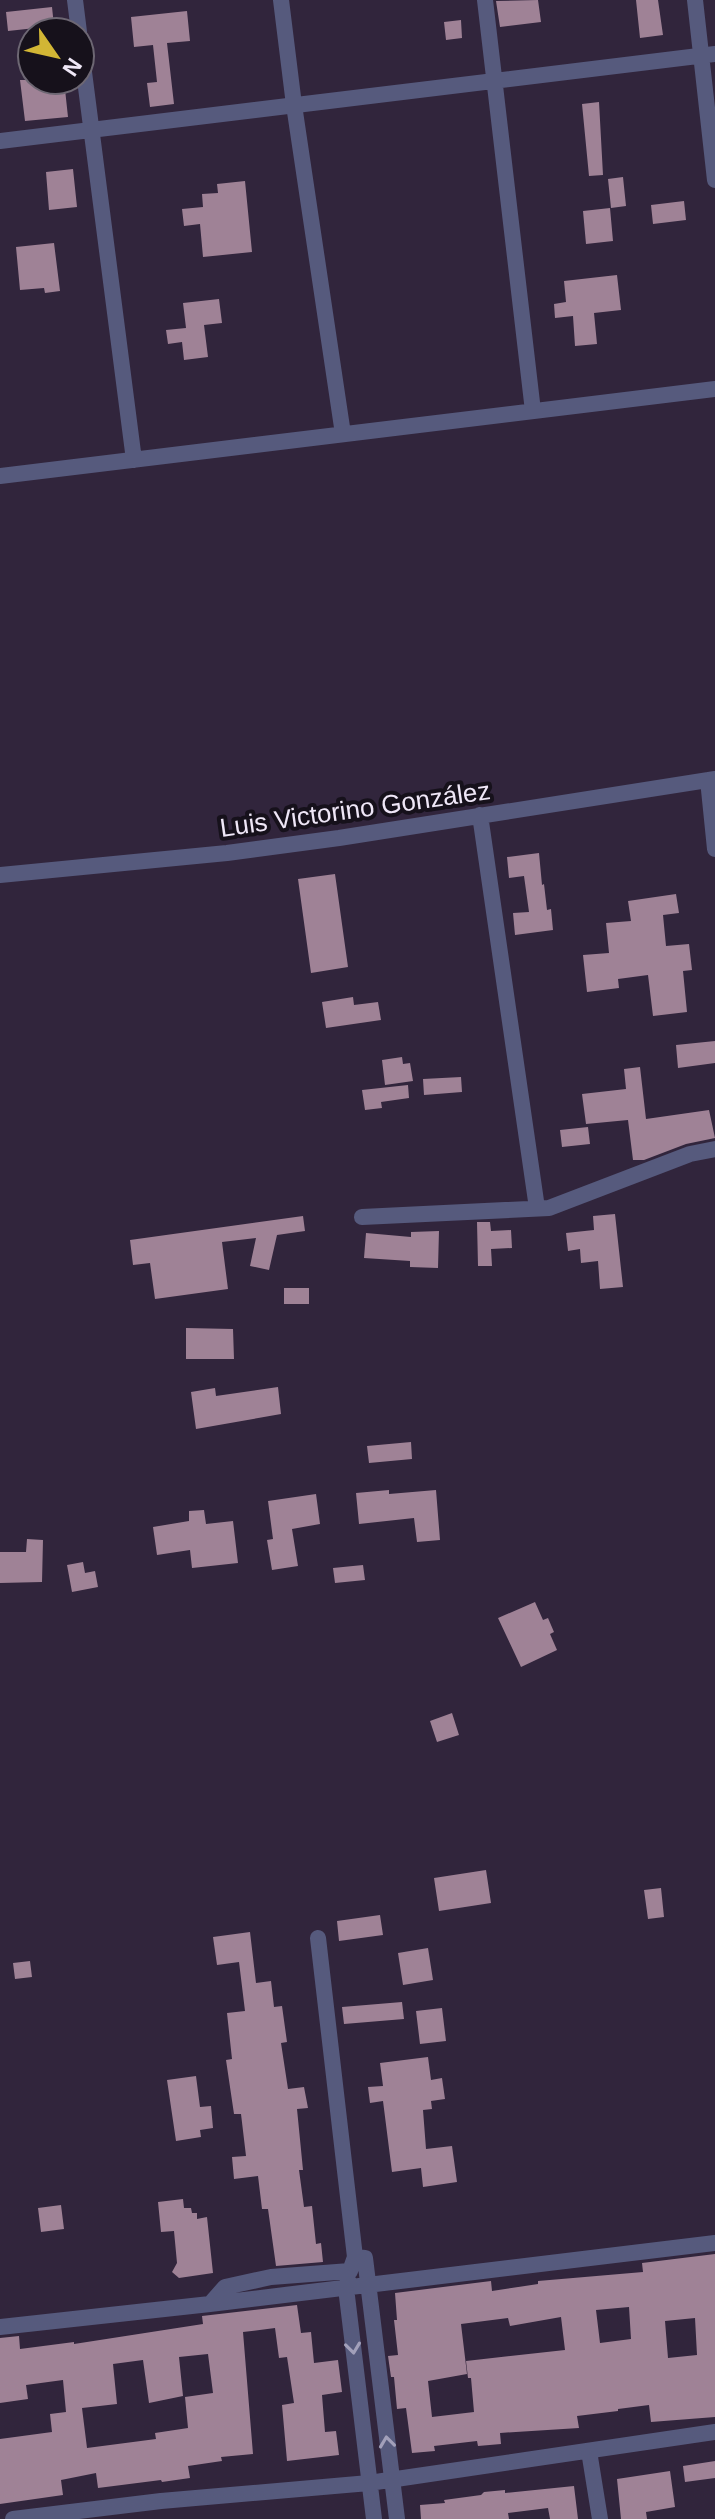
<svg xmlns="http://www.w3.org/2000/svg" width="715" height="2519" font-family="Helvetica,sans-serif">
<rect width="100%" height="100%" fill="#31253c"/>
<path fill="#9f8296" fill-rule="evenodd" d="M 538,0 L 541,22 L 500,27 L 496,1 Z
M 636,0 L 658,0 L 663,35 L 640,38 Z
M 52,7 L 54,26 L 8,31 L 6,12 Z
M 187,11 L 190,41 L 167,43 L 174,104 L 150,107 L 147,83 L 157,82 L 153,45 L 134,47 L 131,17 Z
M 461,20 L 462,38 L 446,40 L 444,22 Z
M 20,80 L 64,80 L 68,117 L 25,121 Z
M 599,102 L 603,175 L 589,176 L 582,104 Z
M 73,169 L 77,207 L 49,210 L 46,172 Z
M 623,177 L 626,206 L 611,208 L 608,179 Z
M 245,181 L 252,252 L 203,257 L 200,224 L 184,226 L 182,209 L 203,207 L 202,194 L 218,193 L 217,184 Z
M 684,201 L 686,220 L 653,224 L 651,205 Z
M 610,208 L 613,241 L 586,244 L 583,211 Z
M 54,243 L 60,291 L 45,293 L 44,288 L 20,290 L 16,247 Z
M 617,275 L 621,310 L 594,313 L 597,344 L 575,346 L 573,316 L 555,318 L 554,304 L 566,302 L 564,281 Z
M 219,299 L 222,323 L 204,325 L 208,357 L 184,360 L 182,342 L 168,344 L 166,330 L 186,328 L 183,303 Z
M 539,853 L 542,885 L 544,884 L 547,910 L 551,909 L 553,930 L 515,935 L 513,913 L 529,912 L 524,876 L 509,878 L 507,857 Z
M 335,874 L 348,967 L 311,973 L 298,879 Z
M 676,894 L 679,913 L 663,915 L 666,946 L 689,944 L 692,970 L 683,971 L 687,1012 L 653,1016 L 648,975 L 618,979 L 619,988 L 587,992 L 583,955 L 609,953 L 606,923 L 631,921 L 628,901 Z
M 353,997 L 354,1005 L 378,1002 L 381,1020 L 326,1028 L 322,1002 Z
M 715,1041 L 715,1063 L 678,1068 L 676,1045 Z
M 402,1057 L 403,1064 L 410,1063 L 413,1081 L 385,1085 L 382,1060 Z
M 640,1067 L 646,1119 L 709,1110 L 715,1138 L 686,1144 L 644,1160 L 633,1160 L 628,1120 L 586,1124 L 582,1094 L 626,1089 L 624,1069 Z
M 461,1077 L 462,1092 L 424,1095 L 423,1079 Z
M 408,1085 L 409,1098 L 381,1102 L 382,1108 L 365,1110 L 362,1090 Z
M 588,1127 L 590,1144 L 562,1147 L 560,1130 Z
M 615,1214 L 623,1287 L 600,1289 L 598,1261 L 581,1263 L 580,1249 L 568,1251 L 566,1233 L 594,1230 L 593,1216 Z
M 303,1216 L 305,1231 L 277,1235 L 269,1270 L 250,1266 L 256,1238 L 222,1242 L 228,1289 L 155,1299 L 150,1263 L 133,1265 L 130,1240 Z
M 477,1222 L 490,1222 L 491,1231 L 511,1230 L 512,1248 L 491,1249 L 492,1266 L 478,1266 Z
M 439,1231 L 438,1268 L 410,1267 L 410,1261 L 364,1258 L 366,1233 L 411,1237 L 411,1232 Z
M 284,1288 L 309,1288 L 309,1304 L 284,1304 Z
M 186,1328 L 233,1329 L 234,1359 L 186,1359 Z
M 278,1387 L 281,1414 L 196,1429 L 191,1392 L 215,1388 L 216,1396 Z
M 411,1442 L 412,1459 L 369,1463 L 367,1446 Z
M 389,1490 L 389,1494 L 436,1490 L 440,1540 L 417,1542 L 414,1518 L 359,1524 L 356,1493 Z
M 316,1494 L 320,1524 L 292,1529 L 298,1566 L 272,1570 L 267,1540 L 273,1539 L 268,1501 Z
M 204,1510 L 206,1524 L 233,1521 L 238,1563 L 192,1568 L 190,1550 L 157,1555 L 153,1527 L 189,1521 L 189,1511 Z
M 27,1539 L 43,1540 L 42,1582 L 0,1583 L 0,1552 L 26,1552 Z
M 83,1562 L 85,1573 L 95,1571 L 98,1587 L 72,1592 L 67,1565 Z
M 363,1565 L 365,1580 L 335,1583 L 333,1568 Z
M 535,1602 L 543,1620 L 548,1618 L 554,1632 L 550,1634 L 557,1650 L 521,1667 L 498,1618 Z
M 452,1713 L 459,1735 L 437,1742 L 430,1721 Z
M 486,1870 L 491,1903 L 439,1911 L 434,1878 Z
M 661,1888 L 664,1917 L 648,1919 L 644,1890 Z
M 380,1915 L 383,1935 L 339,1941 L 337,1921 Z
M 250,1932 L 256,1983 L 271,1981 L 274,2007 L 282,2006 L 287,2042 L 281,2043 L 288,2089 L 304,2087 L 308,2108 L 297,2109 L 303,2170 L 299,2170 L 304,2207 L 312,2206 L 316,2244 L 321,2243 L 323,2262 L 276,2266 L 268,2209 L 262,2209 L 258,2176 L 234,2179 L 232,2157 L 246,2156 L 241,2114 L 234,2114 L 226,2060 L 232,2059 L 227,2013 L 245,2011 L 239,1962 L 217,1965 L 213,1937 Z
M 428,1948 L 433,1980 L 403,1985 L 398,1953 Z
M 30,1961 L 32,1977 L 15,1979 L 13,1963 Z
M 402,2002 L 404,2019 L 344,2024 L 342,2007 Z
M 442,2008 L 446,2041 L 420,2044 L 416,2011 Z
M 428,2057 L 431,2080 L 442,2078 L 445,2099 L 431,2101 L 432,2109 L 423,2110 L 426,2149 L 452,2146 L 457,2182 L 423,2187 L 421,2168 L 392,2172 L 383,2101 L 370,2103 L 368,2087 L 383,2086 L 380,2063 Z
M 196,2076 L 200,2107 L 211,2106 L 213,2128 L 200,2130 L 201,2137 L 176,2141 L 167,2080 Z
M 183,2199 L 184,2208 L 191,2208 L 192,2213 L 197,2213 L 197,2219 L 207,2217 L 213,2273 L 179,2278 L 172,2272 L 177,2263 L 174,2231 L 161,2232 L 158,2202 Z
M 61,2205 L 64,2229 L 41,2232 L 38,2208 Z
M 715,2254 L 715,2417 L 651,2422 L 649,2405 L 618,2409 L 618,2411 L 577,2416 L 579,2428 L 500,2433 L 501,2444 L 478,2446 L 477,2441 L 434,2446 L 435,2451 L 412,2453 L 406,2408 L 397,2409 L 394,2377 L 391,2377 L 388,2356 L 398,2355 L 394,2320 L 397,2320 L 395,2293 L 491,2281 L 492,2291 L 538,2284 L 538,2281 L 643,2272 L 642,2263 ZM 629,2307 L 631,2339 L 600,2343 L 596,2310 ZM 561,2317 L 565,2350 L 466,2361 L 468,2378 L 471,2378 L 474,2412 L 432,2417 L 428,2381 L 467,2374 L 461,2324 L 508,2318 L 510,2326 ZM 695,2318 L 697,2355 L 668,2358 L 665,2321 Z
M 297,2305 L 301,2333 L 311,2332 L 314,2363 L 338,2360 L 342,2392 L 322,2395 L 325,2432 L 336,2431 L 339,2455 L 287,2461 L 282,2405 L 294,2403 L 287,2357 L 279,2358 L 275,2328 L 243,2332 L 253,2454 L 221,2457 L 222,2461 L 188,2466 L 190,2478 L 162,2482 L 161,2480 L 98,2488 L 96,2473 L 61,2480 L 63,2495 L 0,2504 L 0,2439 L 52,2432 L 50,2414 L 66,2412 L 63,2380 L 26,2385 L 28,2399 L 0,2403 L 0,2338 L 19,2336 L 20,2349 L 74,2342 L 74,2344 L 203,2324 L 202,2316 ZM 208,2354 L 213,2393 L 185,2397 L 188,2428 L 155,2433 L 156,2439 L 87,2448 L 82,2408 L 117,2404 L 113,2364 L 143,2360 L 149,2403 L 183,2396 L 179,2357 Z
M 715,2461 L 715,2478 L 685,2482 L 683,2466 Z
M 670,2471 L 675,2507 L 646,2512 L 647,2519 L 621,2519 L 617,2479 Z
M 574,2486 L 578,2519 L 550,2519 L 548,2508 L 508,2513 L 509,2519 L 421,2519 L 420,2505 L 445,2503 L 444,2500 L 481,2495 L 484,2492 L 505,2490 L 505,2493 Z"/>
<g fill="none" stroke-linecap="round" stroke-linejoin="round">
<path stroke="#565a7d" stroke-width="16" d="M 75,0 L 79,32
M 281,0 L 294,105 L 343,434
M 485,0 L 533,411
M 695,0 L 715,180
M 80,41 L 134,460
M 0,141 L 715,54
M 0,476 L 715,389
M 708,780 L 715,849
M 480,815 L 537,1208
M 0,875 L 227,853 L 339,838 L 715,779
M 362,1217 L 549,1208 L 690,1154 L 715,1149
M 318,1938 L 355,2257
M 348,2280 L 346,2288 L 374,2519
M 210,2304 L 225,2287 L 271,2277 L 350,2271 L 355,2257 L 365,2258 L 397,2519
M 0,2327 L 210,2304 L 715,2243
M 589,2451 L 600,2519
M 13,2519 L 161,2501 L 369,2483 L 715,2432"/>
</g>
<defs><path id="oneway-chevron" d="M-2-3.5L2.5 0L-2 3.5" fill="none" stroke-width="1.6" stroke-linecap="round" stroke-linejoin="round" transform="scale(2)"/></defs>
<g stroke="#a2a0ba">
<use href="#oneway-chevron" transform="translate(353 2348) rotate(83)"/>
<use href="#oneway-chevron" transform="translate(387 2442) rotate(-97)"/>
</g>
<g text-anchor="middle" stroke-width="8" stroke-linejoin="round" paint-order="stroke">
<g font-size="26" fill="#efe7f7" stroke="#16111b">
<text transform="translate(355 809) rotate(-8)" y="9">Luis Victorino González</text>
</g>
</g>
<g transform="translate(56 56) rotate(124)"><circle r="38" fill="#16111b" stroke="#6d6773" stroke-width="2"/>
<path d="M0-6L14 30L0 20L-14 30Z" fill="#d2b635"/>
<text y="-12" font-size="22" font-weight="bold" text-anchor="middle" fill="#efe7f7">N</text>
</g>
</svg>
